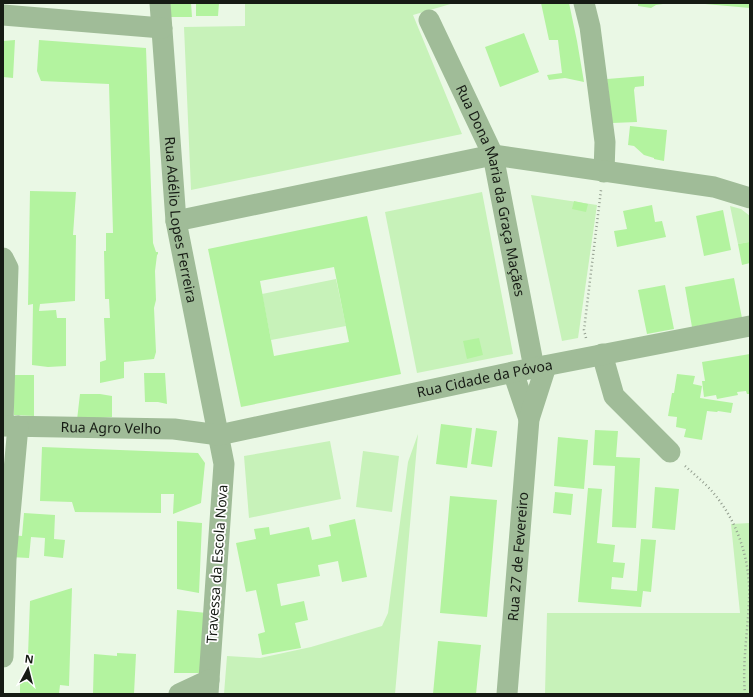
<svg xmlns="http://www.w3.org/2000/svg" width="753" height="697" font-family="'Noto Sans',sans-serif">
<rect width="100%" height="100%" fill="#eaf8e5"/>
<path fill="#c7f2b9" d="M 245,3 L 454,3 L 413,15 L 462,134 L 191,190 L 184,27 L 245,26 Z
M 482,192 L 513,354 L 417,373 L 385,212 Z
M 531,195 L 597,205 L 578,338 L 562,341 Z
M 730,206 L 741,209 L 750,216 L 750,245 L 749,242 L 738,244 Z
M 336,279 L 346,326 L 271,340 L 262,294 Z
M 418,434 L 395,694 L 224,694 L 227,656 L 260,658 L 311,647 L 382,626 L 388,613 L 408,462 Z
M 330,441 L 341,499 L 249,518 L 244,456 Z
M 363,451 L 399,456 L 392,512 L 356,507 Z
M 750,523 L 750,694 L 545,694 L 547,613 L 740,613 L 731,524 Z"/>
<path fill="#b3f39f" fill-rule="evenodd" d="M 167,3 L 191,3 L 192,17 L 167,17 Z
M 196,3 L 219,3 L 218,16 L 196,16 Z
M 541,3 L 569,3 L 577,41 L 584,82 L 565,78 L 549,80 L 547,75 L 562,73 L 558,40 L 549,40 Z
M 638,3 L 662,3 L 663,4 L 656,5 L 651,8 L 638,6 Z
M 705,3 L 750,3 L 750,8 L 705,4 Z
M 524,33 L 539,72 L 500,87 L 485,47 Z
M 15,40 L 13,78 L 3,77 L 3,41 Z
M 39,40 L 146,48 L 153,243 L 156,252 L 158,252 L 158,254 L 157,255 L 155,271 L 156,300 L 154,308 L 156,352 L 154,359 L 124,362 L 124,378 L 100,383 L 100,362 L 106,360 L 104,318 L 110,318 L 109,299 L 105,299 L 104,251 L 106,251 L 106,233 L 113,233 L 109,84 L 41,81 L 37,71 Z
M 644,76 L 644,86 L 635,87 L 634,90 L 637,122 L 612,123 L 607,79 Z
M 630,126 L 667,130 L 664,161 L 654,159 L 654,158 L 644,155 L 634,146 L 628,145 Z
M 30,191 L 76,192 L 73,235 L 76,235 L 75,301 L 40,304 L 39,311 L 56,310 L 57,318 L 66,318 L 66,366 L 48,367 L 32,365 L 33,304 L 28,305 Z
M 574,201 L 588,204 L 586,212 L 572,209 Z
M 652,205 L 655,222 L 662,221 L 666,237 L 617,247 L 614,231 L 627,229 L 623,211 Z
M 723,210 L 731,250 L 704,256 L 696,216 Z
M 367,216 L 401,374 L 241,407 L 208,249 ZM 334,267 L 349,342 L 274,356 L 260,281 Z
M 749,242 L 750,263 L 742,265 L 738,244 Z
M 734,278 L 742,318 L 692,327 L 685,287 Z
M 665,285 L 674,329 L 647,334 L 638,290 Z
M 479,338 L 483,355 L 467,359 L 463,341 Z
M 750,354 L 750,394 L 747,394 L 746,391 L 737,392 L 738,395 L 717,399 L 716,395 L 704,397 L 702,381 L 705,381 L 702,362 Z
M 144,373 L 165,373 L 167,404 L 158,402 L 145,402 Z
M 677,374 L 695,376 L 693,384 L 702,386 L 700,398 L 733,403 L 731,413 L 718,411 L 717,412 L 707,411 L 702,440 L 684,437 L 686,429 L 676,427 L 677,417 L 668,416 L 672,393 L 674,393 Z
M 14,375 L 34,375 L 34,416 L 14,415 Z
M 80,394 L 100,394 L 112,396 L 112,417 L 77,420 Z
M 441,424 L 472,428 L 467,468 L 436,464 Z
M 476,428 L 497,431 L 492,467 L 471,464 Z
M 595,430 L 618,431 L 616,457 L 640,458 L 636,528 L 612,527 L 615,466 L 593,465 Z
M 558,437 L 588,440 L 584,489 L 554,486 Z
M 42,447 L 198,453 L 205,463 L 201,503 L 173,514 L 174,494 L 161,494 L 161,513 L 75,512 L 72,502 L 40,501 Z
M 655,487 L 679,489 L 675,530 L 652,528 Z
M 588,488 L 602,489 L 597,543 L 615,545 L 613,562 L 625,563 L 623,578 L 612,577 L 611,589 L 637,591 L 641,539 L 656,540 L 651,592 L 643,591 L 641,607 L 578,602 Z
M 555,492 L 573,494 L 571,515 L 553,513 Z
M 450,496 L 497,500 L 487,617 L 440,613 Z
M 24,513 L 55,515 L 54,539 L 65,540 L 63,558 L 44,556 L 45,538 L 31,537 L 29,558 L 10,557 L 11,535 L 22,536 Z
M 355,519 L 367,577 L 342,582 L 338,561 L 318,565 L 320,576 L 277,584 L 281,606 L 304,601 L 308,620 L 295,623 L 301,648 L 262,655 L 258,634 L 265,632 L 256,590 L 246,592 L 236,543 L 256,539 L 254,529 L 269,527 L 270,535 L 309,527 L 312,540 L 331,536 L 329,525 Z
M 177,521 L 202,523 L 199,593 L 177,589 Z
M 72,588 L 69,686 L 60,685 L 59,694 L 20,694 L 20,682 L 27,682 L 30,601 Z
M 177,610 L 207,613 L 205,673 L 174,673 Z
M 438,641 L 481,645 L 476,694 L 433,694 Z
M 117,653 L 136,654 L 134,694 L 93,694 L 94,654 L 117,656 Z"/>
<g fill="none" stroke-linecap="round" stroke-linejoin="round">
<path stroke="#949f90" stroke-width="2.5" stroke-dasharray="1 3" stroke-linecap="butt" d="M 586,338 L 584,330 L 601,190
M 685,466 C 693,473 701,480 709,488 C 737,518 751,560 749,600 C 748,631 742,662 745,694"/>
<g stroke="#a0bc98" stroke-width="21">
<path id="s1" d="M 160,3 L 176,221 L 224,464 L 208,694"/>
<path d="M 584,3 L 590,27 L 605,142 L 604,172"/>
<path d="M 3,15 L 162,28"/>
<path id="s2" d="M 429,20 L 493,155 L 534,368"/>
<path d="M 176,221 L 493,155 L 714,187 L 750,198"/>
<path d="M 3,258 L 8,268 L 3,422"/>
<path d="M 602,354 L 614,396 L 670,452"/>
<path d="M 513,372 L 529,419"/>
<path id="s3" d="M 3,426 L 174,429 L 219,435 L 513,372 L 750,326"/>
<path d="M 3,657 L 6,559 L 18,426"/>
<path d="M 179,694 L 209,680"/>
<path id="s4" d="M 507,694 L 529,419 L 546,366"/>
</g>
</g>
<g text-anchor="middle" stroke-width="3.5" stroke-linejoin="round" paint-order="stroke">
<g font-size="14" fill="#161b14" stroke="#fff">
<text dy="5" stroke="none"><textPath href="#s2" startOffset="183">Rua Dona Maria da Graça Maçães</textPath></text>
<text dy="5" stroke="none"><textPath href="#s1" startOffset="218">Rua Adélio Lopes Ferreira</textPath></text>
<text dy="5" stroke="none"><textPath href="#s3" startOffset="488">Rua Cidade da Póvoa</textPath></text>
<text dy="5" stroke="none"><textPath href="#s3" startOffset="108">Rua Agro Velho</textPath></text>
<text dy="5" stroke="none"><textPath href="#s4" startOffset="138">Rua 27 de Fevereiro</textPath></text>
<text transform="translate(217 564) rotate(-86)" y="5">Travessa da Escola Nova</text>
</g>
</g>
<rect width="753" height="697" fill="none" stroke="#161b14" stroke-width="8"/>
<g transform="translate(28 669) rotate(7)" stroke="#ffffff" stroke-width="3" paint-order="stroke">
<path d="M0-3L7 15L0 10L-7 15Z" fill="#161b14"/>
<text y="-6" font-size="11" font-weight="bold" text-anchor="middle" fill="#161b14">N</text>
</g>
</svg>
